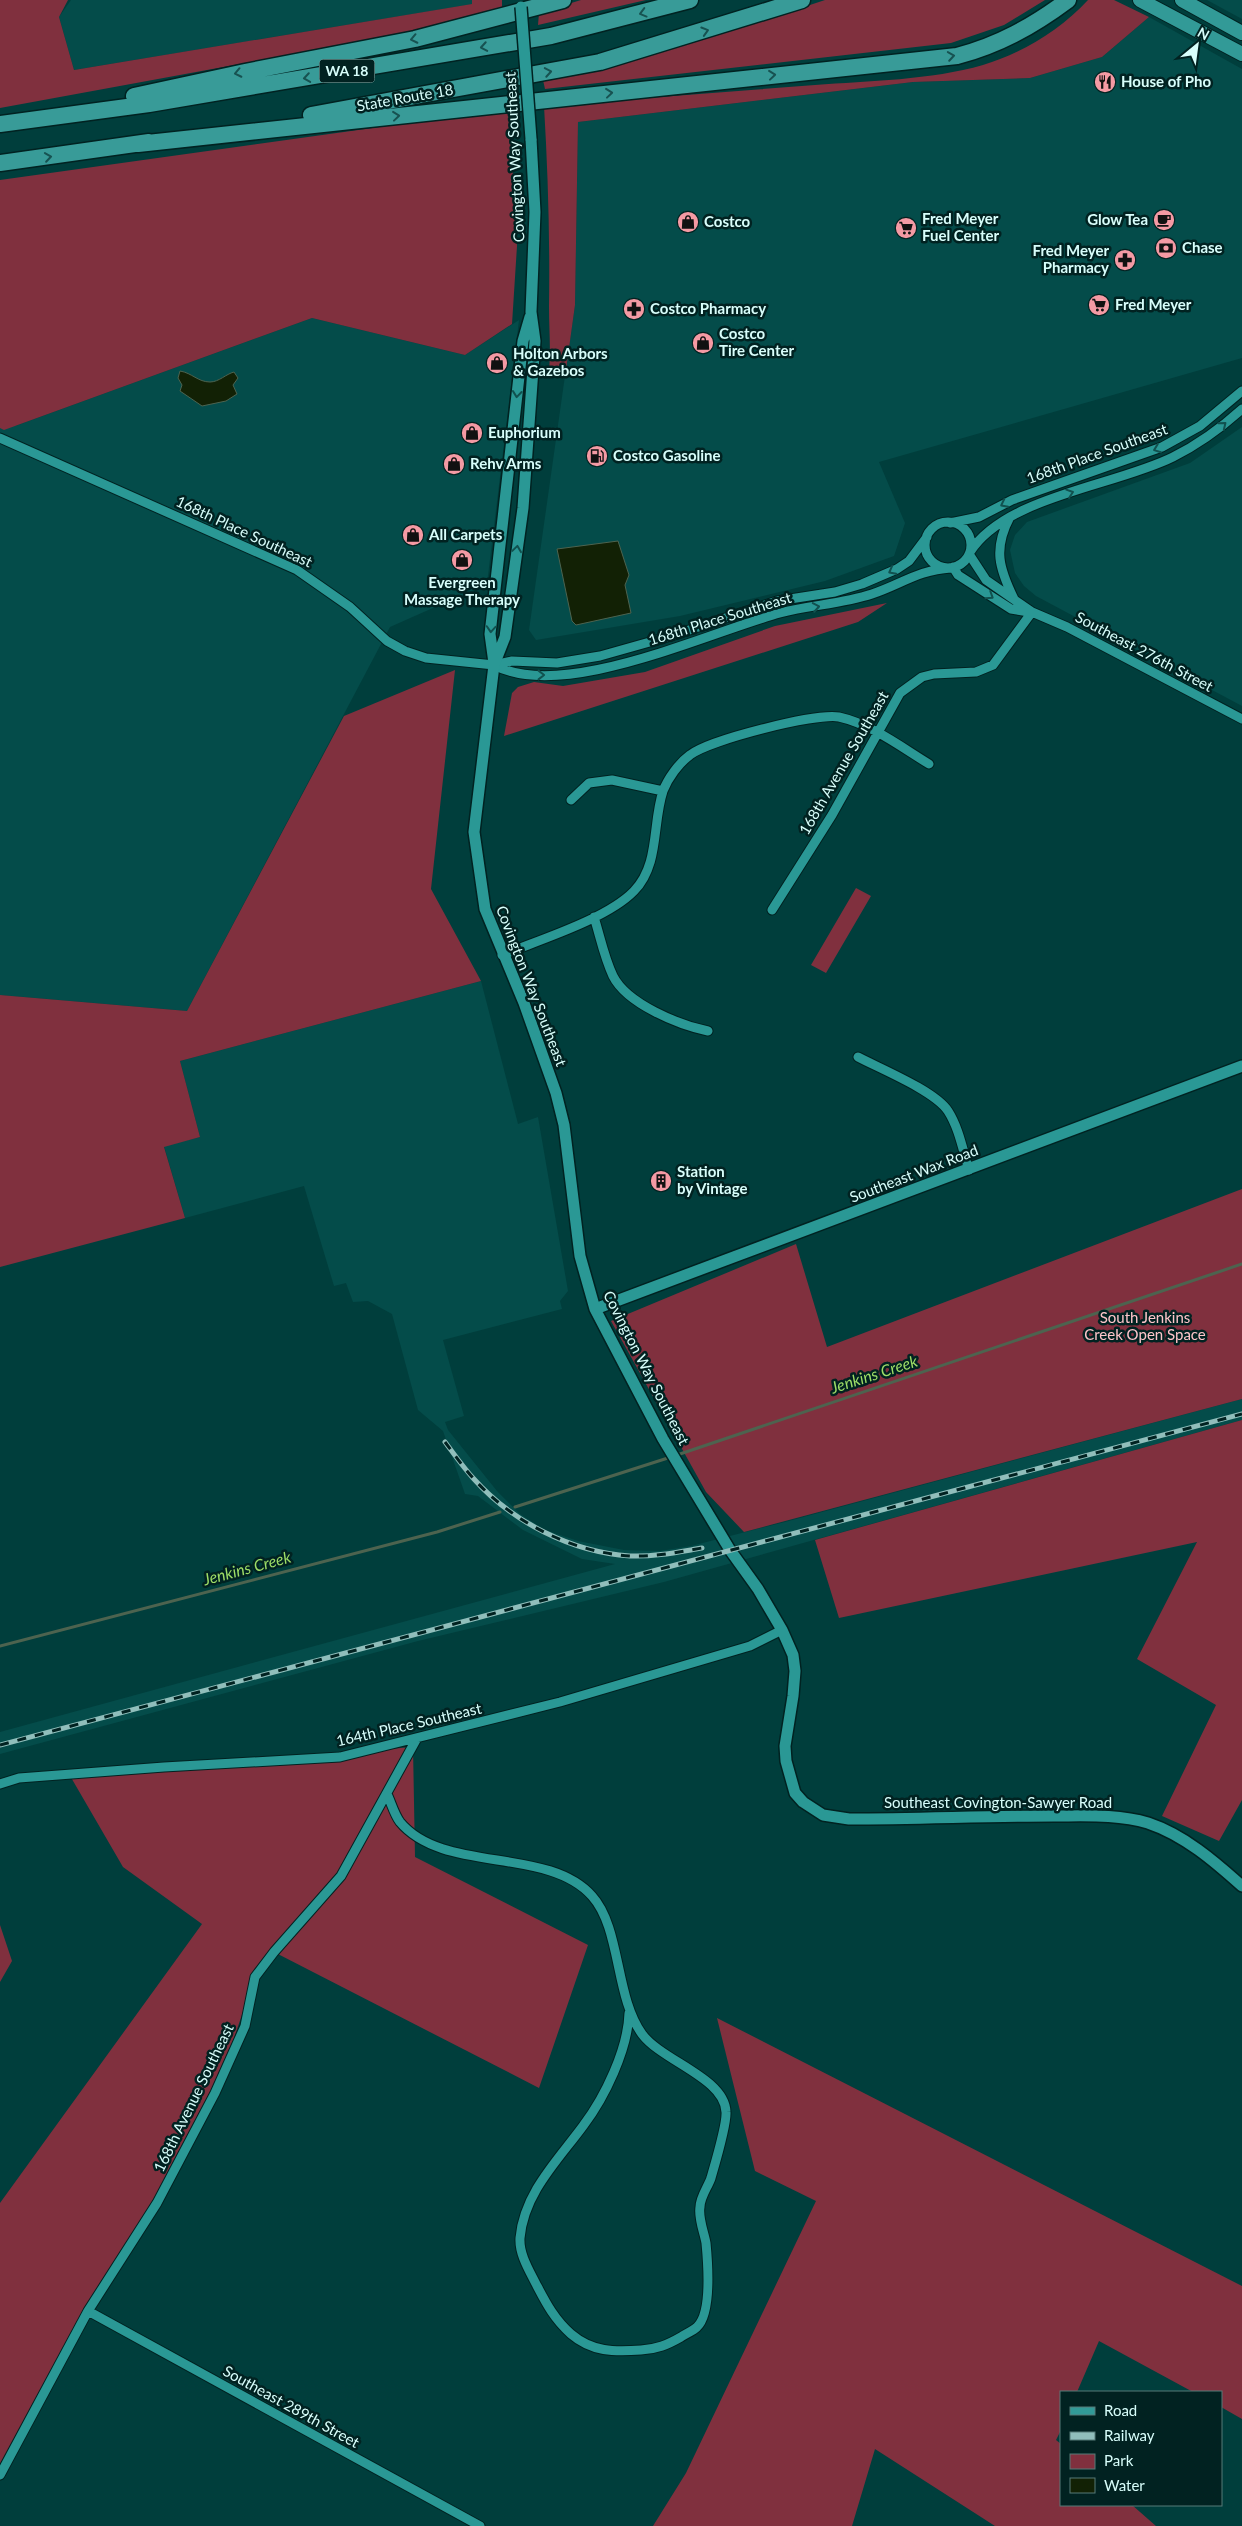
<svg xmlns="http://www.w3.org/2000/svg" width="1242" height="2526" font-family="Lato,sans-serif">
<rect width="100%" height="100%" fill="#003e3c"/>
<path fill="#044c4a" d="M 71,0 L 491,0 L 492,1 L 74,70 L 59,17 Z
M 1207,0 L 1242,0 L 1242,19 Z
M 1149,17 L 1242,69 L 1242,358 L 879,462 L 905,523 L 894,556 L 825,581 L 680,616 L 536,640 L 529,630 L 575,305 L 578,122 L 913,82 L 1030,78 L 1102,57 Z
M 312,318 L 465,355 L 519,320 L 487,584 L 390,627 L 187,1011 L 0,995 L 0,420 L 15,426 Z
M 1242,427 L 1242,706 L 1036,596 L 1024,586 L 1015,573 L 1010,550 L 1015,535 L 1027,522 L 1190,463 Z
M 481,981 L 518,1124 L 538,1117 L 568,1291 L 560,1301 L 562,1309 L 443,1340 L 464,1416 L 445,1422 L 448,1430 L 497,1491 L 520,1514 L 545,1530 L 578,1541 L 624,1550 L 660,1551 L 691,1546 L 785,1522 L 1242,1399 L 1242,1420 L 664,1582 L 418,1641 L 0,1754 L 0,1732 L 615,1564 L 582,1559 L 523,1530 L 478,1496 L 465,1494 L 443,1431 L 418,1410 L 392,1314 L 368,1301 L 353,1302 L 346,1283 L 334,1286 L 304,1186 L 185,1218 L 164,1146 L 200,1137 L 180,1061 Z"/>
<path fill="#80303e" d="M 0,0 L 68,0 L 59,17 L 74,70 L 472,4 L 472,0 L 502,0 L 502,7 L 430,29 L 0,108 Z
M 581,0 L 646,0 L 538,25 L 539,13 Z
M 825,0 L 1045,0 L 1004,25 L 951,43 L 545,89 L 543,80 C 641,58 731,32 825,0 Z
M 1088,0 L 1114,0 L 1149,17 L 1102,57 L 1030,78 L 913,82 L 578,122 L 575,305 L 565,377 L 554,377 L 549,371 C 551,349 549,329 549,307 C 550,240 548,173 544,106 C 634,99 724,92 815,85 C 869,81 931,80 983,65 C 1023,53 1060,30 1088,0 Z
M 509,109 L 517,246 L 512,324 L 465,355 L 312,318 L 4,430 L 0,428 L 0,180 Z
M 887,603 L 858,622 L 504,736 L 512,693 L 518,687 L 534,682 L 563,686 L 645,672 L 775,626 Z
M 455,670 L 431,889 L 481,981 L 180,1061 L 200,1137 L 164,1147 L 185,1218 L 0,1267 L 0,995 L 187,1011 L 344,716 Z
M 856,888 L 871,896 L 826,973 L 811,965 Z
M 1242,1189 L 1242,1399 L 744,1532 L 706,1492 L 611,1321 L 796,1244 L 827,1347 Z
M 1242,1420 L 1242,1800 L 1219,1841 L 1162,1816 L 1216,1705 L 1137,1659 L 1197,1542 L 839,1618 L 815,1540 Z
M 413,1747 L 415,1857 L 588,1945 L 539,2088 L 274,1952 L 255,1977 L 215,2093 L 0,2473 L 0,2203 L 202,1924 L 123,1867 L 69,1774 Z
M 0,1925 L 12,1961 L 0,1982 Z
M 717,2018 L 1242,2286 L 1242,2419 L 1221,2407 L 1221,2392 L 1193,2392 L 1099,2341 L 1077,2392 L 1061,2392 L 1061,2430 L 1056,2440 L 1061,2444 L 1061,2505 L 1132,2505 L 1156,2526 L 995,2526 L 875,2449 L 852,2526 L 653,2526 L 686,2473 L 816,2201 L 755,2171 Z"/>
<path fill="#122105" stroke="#4d634f" d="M 180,371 C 192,373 198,382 210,382 C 219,382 226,374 234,372 L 238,378 L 233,385 L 237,394 L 226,401 L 202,406 L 180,391 L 182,385 L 178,378 Z
M 618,541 L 629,575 L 625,585 L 631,613 L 576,625 L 572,621 L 557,549 Z"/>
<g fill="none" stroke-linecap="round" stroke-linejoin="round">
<path stroke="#4d634f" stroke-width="3" d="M 677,1455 L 1242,1264
M 515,1507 L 671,1457
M 0,1646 L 437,1532 L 500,1512"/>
<g stroke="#012221" stroke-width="11">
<path id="minor" d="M 0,438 L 297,570 L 350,607 L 387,641 L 405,651 L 426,658 L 494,665 L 512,661 L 557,663 L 600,656 L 671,636 L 777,601 L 835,592 L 862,584 L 897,569 L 909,561 L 927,537
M 1010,517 C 993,549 999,568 1014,599
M925 545a23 23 0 1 1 46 0a23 23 0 1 1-46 0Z
M 950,523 L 979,517 L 1012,500 L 1162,447 L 1200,426 L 1242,391
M 970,552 C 1006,496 1115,486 1173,457 C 1199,444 1221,428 1242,409
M 969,554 L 986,580 L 1032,612 L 1067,627 L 1242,719
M 953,567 L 958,575 L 1011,609 L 1029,612
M 494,665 C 562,702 707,633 780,613 C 810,605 842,604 872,594 C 902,584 918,570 951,568
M 571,800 L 589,783 L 612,780 L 663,791
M 772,910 L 832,815 L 900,693 L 922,677 L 934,674 L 976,672 L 993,665 L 1032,612
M 594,917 C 600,936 604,957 613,976 C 627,1004 679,1025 708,1031
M 502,955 C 539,940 607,919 634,891 C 660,864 652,824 663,791 C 668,778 679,763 690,755 C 709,740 815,713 839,717 C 871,724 901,747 929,764
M 858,1057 C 881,1069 935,1091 948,1111 C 959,1128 963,1151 969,1170
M 0,1784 L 19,1778 L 164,1767 L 340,1757 L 560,1702 L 750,1646 L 782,1630
M 387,1794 C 391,1802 394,1814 400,1822 C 443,1874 548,1846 592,1896 C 621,1928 615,1997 642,2034 C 662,2061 725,2078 726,2112 C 727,2124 715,2164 711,2178 C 708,2187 700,2197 700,2207 C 698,2218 704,2232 706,2243 C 708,2264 712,2313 697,2327 C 693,2331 685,2334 681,2337 C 667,2345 657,2349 641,2350 C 614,2352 592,2352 571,2334 C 554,2319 546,2303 536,2284 C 529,2270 519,2254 520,2238 C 524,2193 558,2160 583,2126 C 605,2097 628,2049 629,2013
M 88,2311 L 480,2526
M 0,2475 L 88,2311 L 157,2203 L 215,2093 L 245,2026 L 255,1977 L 274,1952 L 341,1876 L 416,1740"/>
</g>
<g stroke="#012221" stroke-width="14">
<path id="tertiary" d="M 531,139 L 535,212 L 531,312 L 535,341 L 523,508 L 505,637 L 494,665 L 474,832 L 485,909 L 524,1003 L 556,1093 L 564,1125 L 580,1256 L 595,1309 L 663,1439 L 730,1550 L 758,1589 L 782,1630 L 793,1655 L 795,1671 L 793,1696 L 785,1746 L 786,1761 L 795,1793 L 803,1802 L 823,1815 L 849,1819 C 918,1819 986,1816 1054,1816 C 1085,1816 1118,1814 1148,1823 C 1184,1835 1214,1861 1242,1886
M 494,663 L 490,634 L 523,341 L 530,317
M 595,1309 L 1242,1066"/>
</g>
<g stroke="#012221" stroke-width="16">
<path id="primary" d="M 1140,0 L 1242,54
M 1182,0 L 1242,33"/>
</g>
<g stroke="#012221" stroke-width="19">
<path id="motorway" d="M 134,96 L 245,72 L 415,39 L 563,0
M 311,115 L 600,62 L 802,0
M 0,124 L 149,104 L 551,36 L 690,0
M 138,144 L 957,56 C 999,45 1033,26 1068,0
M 0,163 L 149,142"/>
</g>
<use href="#minor" stroke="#2a9895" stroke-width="9"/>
<use href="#tertiary" stroke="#2a9895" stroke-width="11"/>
<use href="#primary" stroke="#329a97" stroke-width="14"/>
<use href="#motorway" stroke="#389b98" stroke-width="16"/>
<g stroke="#90bebb" stroke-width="5">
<path id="rail" d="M 445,1442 C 454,1454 463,1467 473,1478 C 512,1522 571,1552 630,1556 C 655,1557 678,1552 702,1548
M 0,1745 L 1242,1414"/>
</g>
<use href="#rail" stroke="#012221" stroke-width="3" stroke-dasharray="9" stroke-linecap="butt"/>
<g stroke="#012221" stroke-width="14" stroke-linecap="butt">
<path id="tertiary-bridge" d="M 521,7 L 531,139"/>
</g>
<use href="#tertiary-bridge" stroke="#2a9895" stroke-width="11"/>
</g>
<defs><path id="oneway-chevron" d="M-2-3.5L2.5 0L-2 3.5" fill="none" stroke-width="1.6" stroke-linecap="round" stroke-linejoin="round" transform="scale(1.25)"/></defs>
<g stroke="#175251">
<use href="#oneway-chevron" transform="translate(643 13) rotate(165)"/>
<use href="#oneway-chevron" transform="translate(705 31) rotate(-17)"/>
<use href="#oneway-chevron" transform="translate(414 39) rotate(168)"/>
<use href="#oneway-chevron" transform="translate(484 47) rotate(170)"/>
<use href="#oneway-chevron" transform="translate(951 56) rotate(-9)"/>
<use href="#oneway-chevron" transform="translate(548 72) rotate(-10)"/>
<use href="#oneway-chevron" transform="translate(238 73) rotate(168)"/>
<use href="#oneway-chevron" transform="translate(772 75) rotate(-6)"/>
<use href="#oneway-chevron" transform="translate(307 78) rotate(171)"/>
<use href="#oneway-chevron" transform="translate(609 93) rotate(-6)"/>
<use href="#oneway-chevron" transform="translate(396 116) rotate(-6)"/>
<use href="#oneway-chevron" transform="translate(48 157) rotate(-8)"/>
</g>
<g stroke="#11514f">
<use href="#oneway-chevron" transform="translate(517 394) rotate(96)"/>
<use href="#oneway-chevron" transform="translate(1223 425) rotate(-39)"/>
<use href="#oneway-chevron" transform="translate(1157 449) rotate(159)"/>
<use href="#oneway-chevron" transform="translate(1070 493) rotate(-19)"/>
<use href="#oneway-chevron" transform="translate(1004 504) rotate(153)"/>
<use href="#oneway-chevron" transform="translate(517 549) rotate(-82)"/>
<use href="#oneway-chevron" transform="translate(892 571) rotate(152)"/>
<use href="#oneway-chevron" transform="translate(990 596) rotate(33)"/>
<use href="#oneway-chevron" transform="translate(816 607) rotate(-10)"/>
<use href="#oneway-chevron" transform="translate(491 629) rotate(94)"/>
<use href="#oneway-chevron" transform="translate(541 675)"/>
</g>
<defs>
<g id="restaurant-disc" transform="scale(1.125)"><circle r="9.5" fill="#f49aa4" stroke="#012221"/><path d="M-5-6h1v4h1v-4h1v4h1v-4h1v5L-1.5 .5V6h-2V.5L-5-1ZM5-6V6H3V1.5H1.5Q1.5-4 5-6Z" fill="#111"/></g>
<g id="cafe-disc" transform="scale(1.125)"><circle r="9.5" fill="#f49aa4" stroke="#012221"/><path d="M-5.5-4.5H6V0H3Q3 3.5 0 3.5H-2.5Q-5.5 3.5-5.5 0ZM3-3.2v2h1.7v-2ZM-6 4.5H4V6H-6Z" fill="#111"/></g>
<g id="shop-disc" transform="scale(1.125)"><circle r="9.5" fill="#f49aa4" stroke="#012221"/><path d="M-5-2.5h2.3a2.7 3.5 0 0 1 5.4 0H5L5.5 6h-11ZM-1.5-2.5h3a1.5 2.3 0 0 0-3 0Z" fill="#111"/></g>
<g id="supermarket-disc" transform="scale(1.125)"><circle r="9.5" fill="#f49aa4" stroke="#012221"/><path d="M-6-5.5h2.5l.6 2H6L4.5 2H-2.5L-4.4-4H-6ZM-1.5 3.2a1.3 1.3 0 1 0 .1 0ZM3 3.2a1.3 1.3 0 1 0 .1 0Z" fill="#111"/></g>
<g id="bank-disc" transform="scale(1.125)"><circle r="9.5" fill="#f49aa4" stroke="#012221"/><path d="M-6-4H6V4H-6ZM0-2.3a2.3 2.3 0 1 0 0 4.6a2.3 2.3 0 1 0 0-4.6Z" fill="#111"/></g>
<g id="pharmacy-disc" transform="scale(1.125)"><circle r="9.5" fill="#f49aa4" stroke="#012221"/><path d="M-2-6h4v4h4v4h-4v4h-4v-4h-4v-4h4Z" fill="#111"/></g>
<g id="fuel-disc" transform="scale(1.125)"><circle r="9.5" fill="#f49aa4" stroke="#012221"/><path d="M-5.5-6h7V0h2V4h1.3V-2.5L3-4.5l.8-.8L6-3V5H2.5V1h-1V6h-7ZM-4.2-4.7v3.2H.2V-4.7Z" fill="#111"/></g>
<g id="building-disc" transform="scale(1.125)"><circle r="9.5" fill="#f49aa4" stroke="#012221"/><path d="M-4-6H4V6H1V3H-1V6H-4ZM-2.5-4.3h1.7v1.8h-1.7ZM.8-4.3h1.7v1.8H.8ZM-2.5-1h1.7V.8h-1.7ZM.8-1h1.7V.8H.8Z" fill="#111"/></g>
</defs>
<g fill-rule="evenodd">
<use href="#restaurant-disc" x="1105" y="82"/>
<use href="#cafe-disc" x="1164" y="220"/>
<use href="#shop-disc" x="688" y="222"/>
<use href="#supermarket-disc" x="906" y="228"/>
<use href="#bank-disc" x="1166" y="248"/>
<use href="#pharmacy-disc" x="1125" y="260"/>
<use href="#supermarket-disc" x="1099" y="305"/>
<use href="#pharmacy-disc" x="634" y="309"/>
<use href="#shop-disc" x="703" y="343"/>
<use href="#shop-disc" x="497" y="363"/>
<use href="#shop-disc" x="472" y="433"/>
<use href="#fuel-disc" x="597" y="456"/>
<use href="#shop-disc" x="454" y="464"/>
<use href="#shop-disc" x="413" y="535"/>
<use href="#shop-disc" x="462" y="560"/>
<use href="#building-disc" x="661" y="1181"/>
</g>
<g text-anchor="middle" stroke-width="5" stroke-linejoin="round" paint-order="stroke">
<rect fill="#012221" stroke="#98bcba" stroke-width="1" x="319.5" y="59.5" width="55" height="23" rx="4"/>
<g font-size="14" font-weight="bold" fill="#d8fefb">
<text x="347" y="76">WA 18</text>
</g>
<g font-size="15" font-weight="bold" fill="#d8fefb" stroke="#012221" text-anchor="start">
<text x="1121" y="87">House of Pho</text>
<text x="922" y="224">Fred Meyer<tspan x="922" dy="17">Fuel Center</tspan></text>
<text x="1148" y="225" text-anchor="end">Glow Tea</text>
<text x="704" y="227">Costco</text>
<text x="1182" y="253">Chase</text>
<text x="1109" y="256" text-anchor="end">Fred Meyer<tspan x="1109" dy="17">Pharmacy</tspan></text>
<text x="1115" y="310">Fred Meyer</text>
<text x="650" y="314">Costco Pharmacy</text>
<text x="719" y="339">Costco<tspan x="719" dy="17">Tire Center</tspan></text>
<text x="513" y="359">Holton Arbors<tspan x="513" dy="17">&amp; Gazebos</tspan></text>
<text x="488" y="438">Euphorium</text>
<text x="613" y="461">Costco Gasoline</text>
<text x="470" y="469">Rehv Arms</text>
<text x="429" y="540">All Carpets</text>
<text x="462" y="588" text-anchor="middle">Evergreen<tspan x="462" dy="17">Massage Therapy</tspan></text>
<text x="677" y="1177">Station<tspan x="677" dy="17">by Vintage</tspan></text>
</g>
<g font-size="15" fill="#d8fefb" stroke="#012221">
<text transform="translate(405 98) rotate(-10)" y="5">State Route 18</text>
<text transform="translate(515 157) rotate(-93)" y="5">Covington Way Southeast</text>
<text transform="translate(1097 454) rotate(-20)" y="5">168th Place Southeast</text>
<text transform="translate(244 532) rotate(25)" y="5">168th Place Southeast</text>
<text transform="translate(720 619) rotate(-17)" y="5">168th Place Southeast</text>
<text transform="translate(1144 652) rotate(28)" y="5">Southeast 276th Street</text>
<text transform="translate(844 763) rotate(-60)" y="5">168th Avenue Southeast</text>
<text transform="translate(531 986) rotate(69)" y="5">Covington Way Southeast</text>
<text transform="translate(914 1174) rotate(-21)" y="5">Southeast Wax Road</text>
<text transform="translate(646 1368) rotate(63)" y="5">Covington Way Southeast</text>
<text transform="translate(409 1725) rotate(-13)" y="5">164th Place Southeast</text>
<text x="998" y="1808">Southeast Covington-Sawyer Road</text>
<text transform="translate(194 2098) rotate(-64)" y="5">168th Avenue Southeast</text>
<text transform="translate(291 2407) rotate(29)" y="5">Southeast 289th Street</text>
</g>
<g font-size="15" fill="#fec5ca" stroke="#012221">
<text x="1145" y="1323">South Jenkins<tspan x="1145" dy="17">Creek Open Space</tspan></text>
</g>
<g font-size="16" font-style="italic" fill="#9edd67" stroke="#012221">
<text transform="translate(874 1374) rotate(-18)" y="6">Jenkins Creek</text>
<text transform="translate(247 1568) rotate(-15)" y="6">Jenkins Creek</text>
</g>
</g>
<rect x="1060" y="2391" width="162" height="115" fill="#012221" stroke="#577a78"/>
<rect x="1070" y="2407" width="25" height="8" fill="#329a97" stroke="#577a78"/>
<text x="1104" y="2416" font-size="15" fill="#d8fefb">Road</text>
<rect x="1070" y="2432" width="25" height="8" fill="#90bebb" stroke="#577a78"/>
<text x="1104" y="2441" font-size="15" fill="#d8fefb">Railway</text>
<rect x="1070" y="2454" width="25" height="15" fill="#80303e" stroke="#577a78"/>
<text x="1104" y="2466" font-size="15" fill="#d8fefb">Park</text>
<rect x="1070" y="2478" width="25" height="15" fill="#122105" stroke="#577a78"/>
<text x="1104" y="2491" font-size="15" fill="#d8fefb">Water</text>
<g transform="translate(1197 45) rotate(29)" stroke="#012221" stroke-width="4" paint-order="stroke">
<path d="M0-4L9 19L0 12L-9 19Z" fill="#d8fefb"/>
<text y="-8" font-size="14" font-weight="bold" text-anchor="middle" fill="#d8fefb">N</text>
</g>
</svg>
